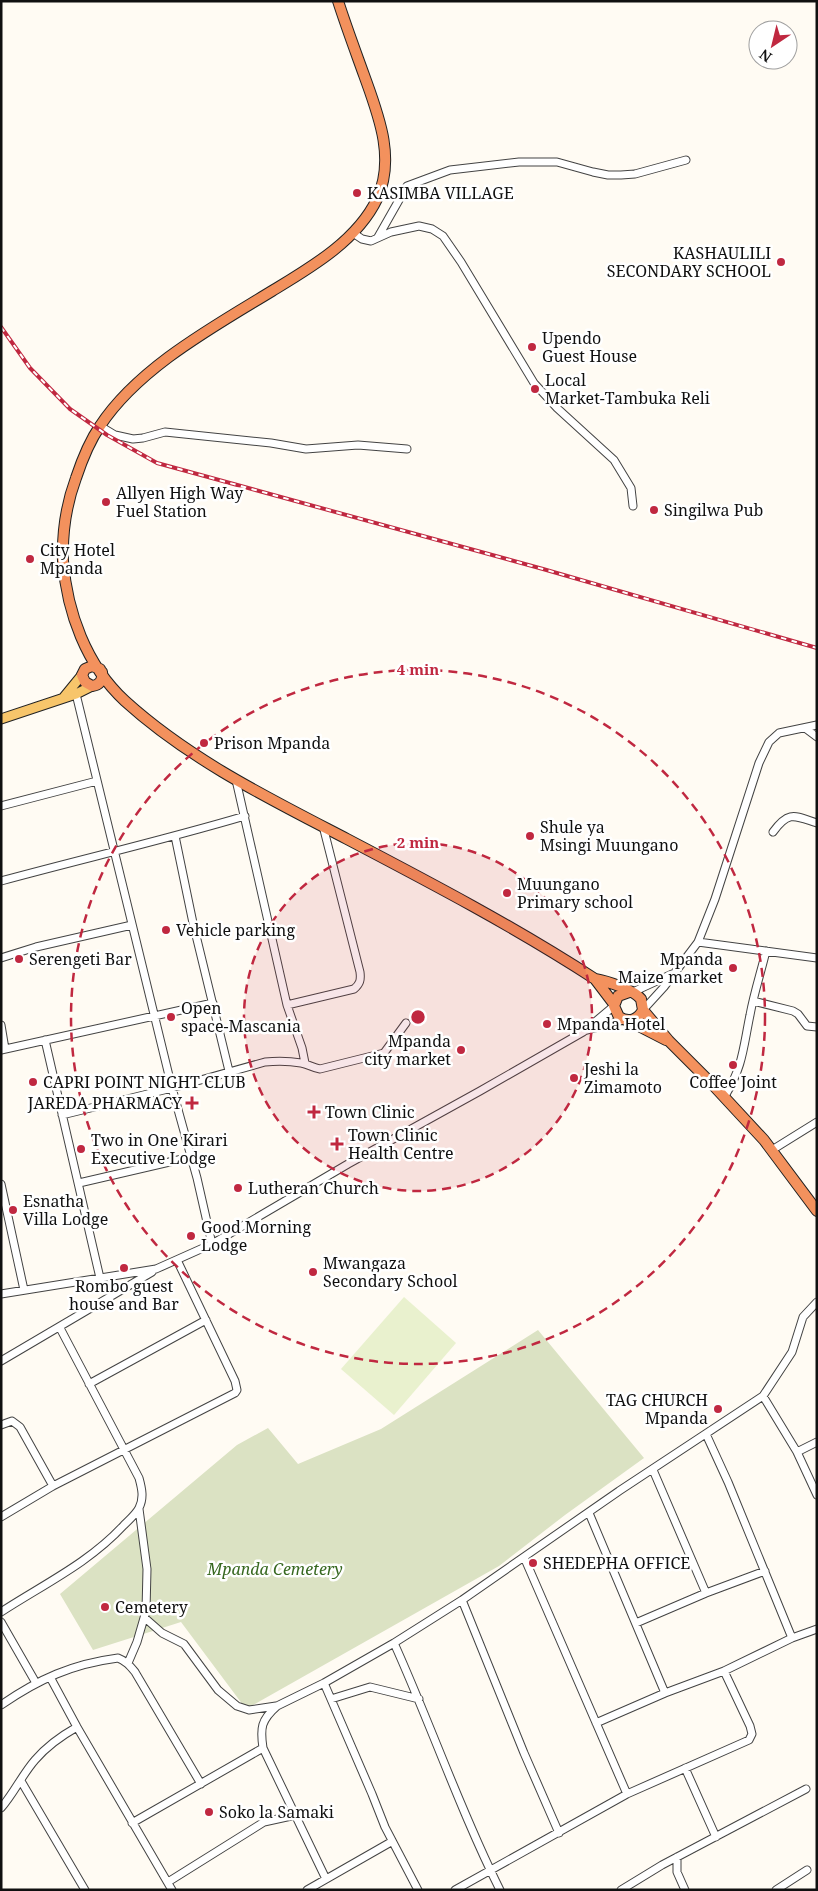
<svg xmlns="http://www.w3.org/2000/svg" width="818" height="1891" font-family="'Noto Serif',serif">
<rect width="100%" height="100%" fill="#fffbf3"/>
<path fill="#dbe2c3" d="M 538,1330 L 644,1458 L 565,1515 L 499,1566 L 246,1709 L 181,1622 L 93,1650 L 60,1594 L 237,1445 L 268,1428 L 298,1464 L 381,1429 Z"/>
<path fill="#e9f1ce" d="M 404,1297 L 456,1343 L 394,1415 L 341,1369 Z"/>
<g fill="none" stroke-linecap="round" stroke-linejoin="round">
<g stroke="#434343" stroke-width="9">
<path id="minor" d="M 353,233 L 362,239 L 371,241 L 391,232 L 419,226 L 432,229 L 443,236 L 461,262 L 534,383 L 557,408 L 614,460 L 631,488 L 633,506
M 378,237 L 407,186 L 450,170 L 519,162 L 557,162 L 593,172 L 608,175 L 621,175 L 635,174 L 686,160
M 100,426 L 115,435 L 133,439 L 143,438 L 165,432 L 271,443 L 306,449 L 358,445 L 407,449
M 76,694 L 172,1088 L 197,1178 L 212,1244
M 805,728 L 817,737
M 236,780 L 287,1005 L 302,1048 L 305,1063
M 1,806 L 97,781
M 773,832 C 789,810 795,816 817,823
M 175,836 L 193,923 L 229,1071
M 1,881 C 82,859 164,840 245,816
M 698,942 L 817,958
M 1,958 L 36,947 L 132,925
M 633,992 L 672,974
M 753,1001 L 793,1011 L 798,1014 L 807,1026 L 817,1027
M 287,1005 L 354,989 C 360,984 361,980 360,972 L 323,826
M 643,1010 L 664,987 L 698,942 L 715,899 L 759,763 L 769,742 L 779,733 L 817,725
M 1,1025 L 5,1049
M 584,1031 L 624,1020
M 45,1040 L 100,1278
M 1,1050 L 213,1003
M 725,1096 C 743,1066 743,1049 750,1015 C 754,993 761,972 766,951
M 62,1115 L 172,1088 L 265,1062 C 277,1061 289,1061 301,1063 C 308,1064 313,1068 320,1069 L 384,1053 L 406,1023
M 772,1150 L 817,1122
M 79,1183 L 191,1157
M 1,1184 L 24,1290
M 1,1294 L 156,1269 L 212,1244 L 348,1164 L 480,1091 L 583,1032 L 614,1006
M 1,1361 L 152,1272
M 89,1384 L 206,1320
M 763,1396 L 797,1452 L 817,1495
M 1,1425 L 12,1421 L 20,1427 L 53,1486
M 706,1434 L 728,1482 L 792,1638
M 797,1452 L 817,1442
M 653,1470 L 706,1593
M 589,1513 L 665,1693
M 1,1517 L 53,1486 L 235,1393 L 237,1390 L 235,1381 L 177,1260
M 524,1557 L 627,1794
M 462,1600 L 524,1753 L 559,1833
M 1,1612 C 44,1584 89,1563 124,1525 C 129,1520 136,1514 139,1508 C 144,1498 142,1489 139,1478 L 60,1328
M 145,1618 L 162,1633 L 184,1644 L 218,1690 L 237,1706 L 249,1710 L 276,1706
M 1,1622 L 36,1683
M 636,1623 L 706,1593 L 765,1571
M 394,1643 C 431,1725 460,1810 500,1890
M 128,1663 L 137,1642 L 146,1611 L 147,1569 L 139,1509
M 50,1677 L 77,1727 L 172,1890
M 324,1683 L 372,1794 L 385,1827 L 418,1890
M 331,1699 L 370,1687 L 419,1699
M 1,1705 C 39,1679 72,1664 118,1658 C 126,1661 130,1666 135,1672 L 201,1784
M 596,1723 L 665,1693 L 724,1671 L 792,1638 L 817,1629
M 685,1768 L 716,1837
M 21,1781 L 85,1890
M 1,1808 C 14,1793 22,1775 35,1760 C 47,1746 61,1736 77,1727
M 132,1823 L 263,1748
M 677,1857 L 677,1872 L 685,1890
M 326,1879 L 263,1748 C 260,1728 261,1720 277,1706 L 324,1683 L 394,1643 L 462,1600 L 619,1491 L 763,1396 L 792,1352 L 803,1317 L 817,1302
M 168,1882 L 264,1822 L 296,1815
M 307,1890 L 391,1842
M 455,1890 L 627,1794 L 749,1740 L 752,1734 L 750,1726 L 724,1671
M 621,1890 L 662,1865 L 806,1789
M 776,1890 L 807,1870"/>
</g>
<g stroke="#212121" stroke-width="11">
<path id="major" d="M 64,697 L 82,675
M 1,719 L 76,694 L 92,686"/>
</g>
<g stroke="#212121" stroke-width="12">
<path id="highway" d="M 338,1 C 346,26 355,50 364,75 C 378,114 396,158 377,199 C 357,241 310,268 272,291 C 213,327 138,368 100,426 C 89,442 82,460 76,478 C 66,505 62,532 63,561 C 67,612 86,665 125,701 C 190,760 270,799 347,839 C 431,883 515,927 595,979 C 607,981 634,990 641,999 L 643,1010 C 638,1020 629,1023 619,1017 L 614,1006 L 618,996 L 629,992
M 100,669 L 92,666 L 85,669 L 82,675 L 85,682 L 92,686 C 100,685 103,680 102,672
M 595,979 L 614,1004
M 643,1010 L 669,1041 L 713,1085 L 764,1140 L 817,1211
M 629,1021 L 666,1040"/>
</g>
<use href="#minor" stroke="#fff" stroke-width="7"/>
<use href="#major" stroke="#f7c56b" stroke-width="9"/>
<use href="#highway" stroke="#f3915d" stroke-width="10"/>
<g stroke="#c02840" stroke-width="4">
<path id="rail" d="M 1,327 L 30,368 L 70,409 L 107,435 L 157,463 L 543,569 L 817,648"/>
</g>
<use href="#rail" stroke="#fff" stroke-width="2" stroke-dasharray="5.5" stroke-linecap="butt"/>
</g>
<circle cx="418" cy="1017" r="174" fill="#c02840" fill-opacity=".12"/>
<g fill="none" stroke="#c02840" stroke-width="2.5" stroke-dasharray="9 6">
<circle cx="418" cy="1017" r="174"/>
<circle cx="418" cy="1017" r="347"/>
</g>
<g fill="#c02840" stroke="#fff" stroke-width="2">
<circle cx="357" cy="193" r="5"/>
<circle cx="781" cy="262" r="5"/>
<circle cx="532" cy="347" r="5"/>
<circle cx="535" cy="389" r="5"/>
<circle cx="106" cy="502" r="5"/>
<circle cx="654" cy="510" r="5"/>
<circle cx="30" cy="559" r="5"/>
<circle cx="204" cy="743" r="5"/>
<circle cx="530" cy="836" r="5"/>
<circle cx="507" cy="893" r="5"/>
<circle cx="166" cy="930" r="5"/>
<circle cx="19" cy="959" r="5"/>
<circle cx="733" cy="968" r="5"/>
<circle cx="171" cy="1017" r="5"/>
<circle cx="547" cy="1024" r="5"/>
<circle cx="461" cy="1050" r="5"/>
<circle cx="733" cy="1065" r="5"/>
<circle cx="574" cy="1078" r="5"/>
<circle cx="33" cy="1082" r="5"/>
<path d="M189.5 1095.5h5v5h5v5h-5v5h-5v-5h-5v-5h5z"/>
<path d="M311.5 1104.5h5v5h5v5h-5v5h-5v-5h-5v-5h5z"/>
<path d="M334.5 1136.5h5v5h5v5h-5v5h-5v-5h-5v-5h5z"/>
<circle cx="81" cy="1149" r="5"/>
<circle cx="238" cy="1188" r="5"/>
<circle cx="13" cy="1210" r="5"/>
<circle cx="191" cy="1236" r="5"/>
<circle cx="124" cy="1268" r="5"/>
<circle cx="313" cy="1272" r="5"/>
<circle cx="718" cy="1409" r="5"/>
<circle cx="533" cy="1563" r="5"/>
<circle cx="105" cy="1607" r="5"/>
<circle cx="209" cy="1812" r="5"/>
</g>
<g text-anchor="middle" stroke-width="5" stroke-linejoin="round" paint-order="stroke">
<g font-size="16" fill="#101010" stroke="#fff" text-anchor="start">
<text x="367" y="199">KASIMBA VILLAGE</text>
<text x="771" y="259" text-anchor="end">KASHAULILI<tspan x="771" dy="18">SECONDARY SCHOOL</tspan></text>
<text x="542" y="344">Upendo<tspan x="542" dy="18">Guest House</tspan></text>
<text x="545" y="386">Local<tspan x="545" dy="18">Market-Tambuka Reli</tspan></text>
<text x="116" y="499">Allyen High Way<tspan x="116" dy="18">Fuel Station</tspan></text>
<text x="664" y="516">Singilwa Pub</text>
<text x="40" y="556">City Hotel<tspan x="40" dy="18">Mpanda</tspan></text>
<text x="214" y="749">Prison Mpanda</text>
<text x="540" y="833">Shule ya<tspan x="540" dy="18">Msingi Muungano</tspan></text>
<text x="517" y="890">Muungano<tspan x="517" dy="18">Primary school</tspan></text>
<text x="176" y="936">Vehicle parking</text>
<text x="29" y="965">Serengeti Bar</text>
<text x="723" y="965" text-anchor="end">Mpanda<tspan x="723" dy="18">Maize market</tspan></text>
<text x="181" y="1014">Open<tspan x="181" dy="18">space-Mascania</tspan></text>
<text x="557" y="1030">Mpanda Hotel</text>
<text x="451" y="1047" text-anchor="end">Mpanda<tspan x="451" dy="18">city market</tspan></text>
<text x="584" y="1075">Jeshi la<tspan x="584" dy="18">Zimamoto</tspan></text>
<text x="43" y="1088">CAPRI POINT NIGHT CLUB</text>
<text x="733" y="1088" text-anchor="middle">Coffee Joint</text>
<text x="182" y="1109" text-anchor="end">JAREDA PHARMACY</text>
<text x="325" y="1118">Town Clinic</text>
<text x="348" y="1141">Town Clinic<tspan x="348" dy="18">Health Centre</tspan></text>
<text x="91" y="1146">Two in One Kirari<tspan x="91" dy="18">Executive Lodge</tspan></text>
<text x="248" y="1194">Lutheran Church</text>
<text x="23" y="1207">Esnatha<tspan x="23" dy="18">Villa Lodge</tspan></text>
<text x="201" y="1233">Good Morning<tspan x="201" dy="18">Lodge</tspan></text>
<text x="323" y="1269">Mwangaza<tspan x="323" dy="18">Secondary School</tspan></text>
<text x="124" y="1292" text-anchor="middle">Rombo guest<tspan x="124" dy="18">house and Bar</tspan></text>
<text x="708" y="1406" text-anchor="end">TAG CHURCH<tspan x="708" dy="18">Mpanda</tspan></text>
<text x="543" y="1569">SHEDEPHA OFFICE</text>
<text x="115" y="1613">Cemetery</text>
<text x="219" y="1818">Soko la Samaki</text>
</g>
<g font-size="16" font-style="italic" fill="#376820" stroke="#fff">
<text x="275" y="1575">Mpanda Cemetery</text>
</g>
</g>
<circle cx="418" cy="1017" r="8" fill="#c02840" stroke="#fff" stroke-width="2.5"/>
<g font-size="15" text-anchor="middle" font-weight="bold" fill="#c02840" stroke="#fff" stroke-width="5" stroke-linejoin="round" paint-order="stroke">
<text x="418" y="675">4 min</text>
<text x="418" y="848">2 min</text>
</g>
<rect width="818" height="1891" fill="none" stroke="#101010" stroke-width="5"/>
<g transform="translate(773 45) rotate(215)"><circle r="24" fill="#ffffff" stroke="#9f9f9f"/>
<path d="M0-4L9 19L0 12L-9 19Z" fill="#c02840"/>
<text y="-8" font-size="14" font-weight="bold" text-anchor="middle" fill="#101010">N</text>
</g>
</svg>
